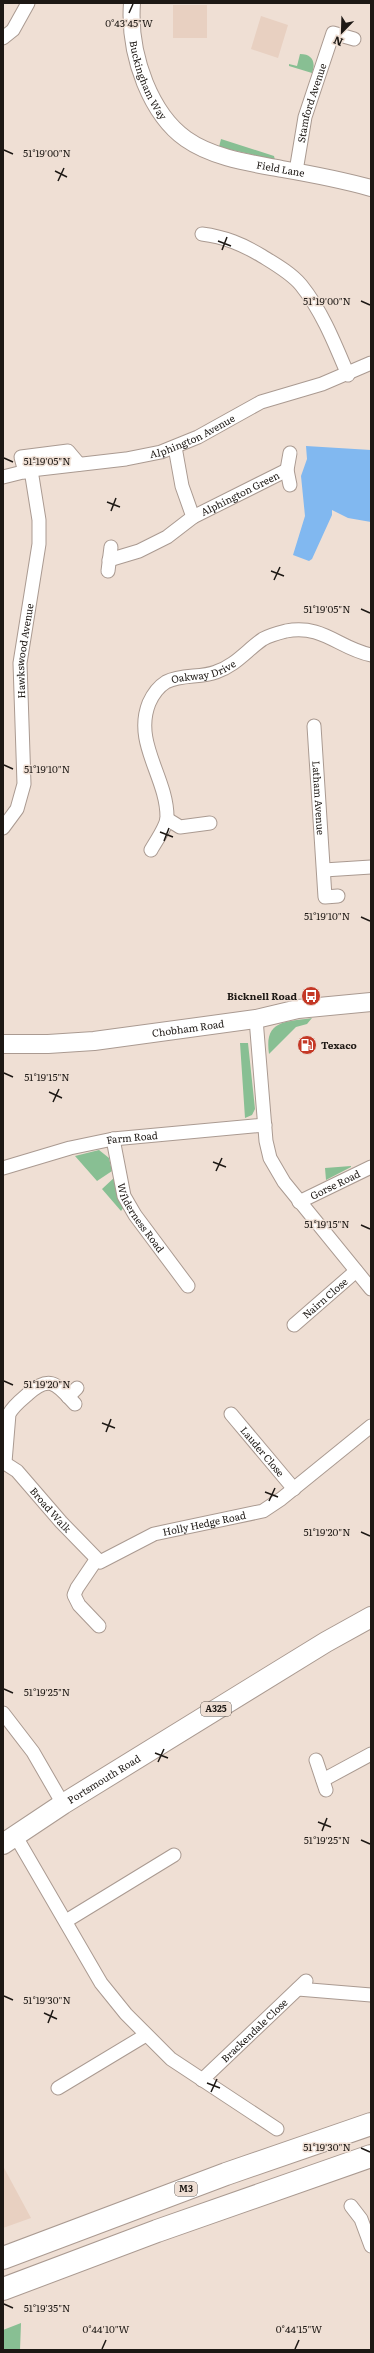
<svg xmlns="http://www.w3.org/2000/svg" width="374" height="2353" font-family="Literata,serif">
<rect width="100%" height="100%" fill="#efdfd4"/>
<path fill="#e8d0c1" d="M 173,5 L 207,5 L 207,38 L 173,38 Z
M 261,16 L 288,25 L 278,58 L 251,49 Z
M 3,2166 L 31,2218 L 3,2228 Z"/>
<path fill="#88bf93" d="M 300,54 C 313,54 316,63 312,73 L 289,66 L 289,64 L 297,66 Z
M 221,139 L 274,156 L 275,160 L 219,147 Z
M 312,1018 L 307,1024 L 296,1027 L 269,1054 C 264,1020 285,1022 312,1018 Z
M 240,1043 L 248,1043 L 255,1109 L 252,1115 L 245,1118 Z
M 99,1150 L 109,1158 L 112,1171 L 97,1181 L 75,1156 Z
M 351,1166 L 351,1167 L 326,1180 L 325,1168 Z
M 116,1176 L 124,1207 L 121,1211 L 102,1189 Z
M 21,2323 L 20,2350 L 3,2350 L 3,2330 Z"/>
<path fill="#81b8f0" d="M 306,446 L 371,450 L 371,522 L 348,518 L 332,510 L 332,515 L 312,559 L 309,561 L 293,555 L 305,516 L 301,476 L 307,459 Z"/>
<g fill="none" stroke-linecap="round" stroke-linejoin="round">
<g stroke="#aa9a91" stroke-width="15">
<g id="minor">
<path d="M 3,38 L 13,30 L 28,3"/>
<path id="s1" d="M 296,171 L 305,117 L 333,33 L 354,39"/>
<path d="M 202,234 C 225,237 242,244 262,256 C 275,264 291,273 301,285 C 322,311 335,344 348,375"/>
<path d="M 175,447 L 182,486 L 193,517"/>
<path d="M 290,453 L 287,470 L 290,485"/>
<path d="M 25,472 L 21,457 L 68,451 L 79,464"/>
<path id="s2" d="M 3,477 L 31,470 L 126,459 L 161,452 L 198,437 L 261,402 L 322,384 L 371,363"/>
<path id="s3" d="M 109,560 L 139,551 L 167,537 L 193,517 L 287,470"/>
<path d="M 108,571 L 111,547"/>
<path id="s4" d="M 314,726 L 325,897 L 338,896"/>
<path d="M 167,819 L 180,827 L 210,823"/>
<path id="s5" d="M 3,828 L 17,809 L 24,784 L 20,663 L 39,544 L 39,520 L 31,470"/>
<path id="s6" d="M 151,850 C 156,841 167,826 167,817 C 167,777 133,743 149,703 C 153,694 158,687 166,682 C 182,674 200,678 216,672 C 235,666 247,650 263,639 C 270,635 278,633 286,631 C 323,624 338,648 371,655"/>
<path d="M 324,870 L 371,867"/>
<path d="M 256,1019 L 266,1141 L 270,1158 L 284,1182 L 371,1289"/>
<path id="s7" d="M 113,1139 L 124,1196 L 135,1215 L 188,1286"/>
<path id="s8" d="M 3,1168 L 70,1148 L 113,1139 L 265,1125"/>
<path id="s9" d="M 299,1202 L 371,1167"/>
<path id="s10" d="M 294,1325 L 356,1271"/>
<path d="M 68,1397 L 77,1388"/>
<path id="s11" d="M 231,1414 L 294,1489"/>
<path id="s12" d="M 3,1462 L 17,1471 L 61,1522 L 100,1562 L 154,1534 L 263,1511 L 281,1499 L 371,1426"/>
<path d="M 5,1462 L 9,1414 C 13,1406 21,1400 28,1394 C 51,1373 58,1386 75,1404"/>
<path d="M 96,1560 L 77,1588 L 74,1595 L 79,1605 L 99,1626"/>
<path d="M 3,1713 L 33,1752 L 63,1804"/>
<path d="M 316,1760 L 326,1790"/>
<path d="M 323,1780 L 371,1754"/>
<path d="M 15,1835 L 101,1983 L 126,2014 L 171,2059 L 277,2129"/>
<path d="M 66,1921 L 174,1855"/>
<path d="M 298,1989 L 371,1995"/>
<path id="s13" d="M 202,2080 L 306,1981"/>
<path d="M 58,2088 L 146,2035"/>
<path d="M 351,2206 L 361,2219 L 371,2246"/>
</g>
</g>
<g stroke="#aa9a91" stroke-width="18">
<g id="tertiary">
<path id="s14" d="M 132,3 C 130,30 135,58 145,83 C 154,105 166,125 186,139 C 213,158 250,163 282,169 C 311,174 342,180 371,188"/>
</g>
</g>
<g stroke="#aa9a91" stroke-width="20">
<g id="secondary">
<path id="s15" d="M 3,1044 L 48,1044 L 94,1041 L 256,1019 L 298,1009 L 371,1002"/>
</g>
</g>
<g stroke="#aa9a91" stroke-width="22">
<g id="primary">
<path id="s16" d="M 3,1844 L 63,1804 L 326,1642 L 371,1617"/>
</g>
</g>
<g stroke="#aa9a91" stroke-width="24">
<path id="motorway" d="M 3,2258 L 226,2174 L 371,2124
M 3,2289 L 157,2231 L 371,2156"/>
</g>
<use href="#minor" stroke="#fff" stroke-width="13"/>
<use href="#tertiary" stroke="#fff" stroke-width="16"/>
<use href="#secondary" stroke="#fff" stroke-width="18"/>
<use href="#primary" stroke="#fff" stroke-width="20"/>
<use href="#motorway" stroke="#fff" stroke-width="22"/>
</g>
<path fill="none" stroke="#1d1814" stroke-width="1.5" d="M 129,13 L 133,4M 4,150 L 13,154M 55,171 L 67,177M 58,181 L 64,168M 218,241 L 231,246M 222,250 L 227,237M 361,301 L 370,305M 4,458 L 13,462M 107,502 L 120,507M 111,511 L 116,498M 271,571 L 284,576M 274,580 L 280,567M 361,609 L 370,613M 4,765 L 13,769M 160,832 L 173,837M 164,841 L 169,828M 361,917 L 370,921M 4,1073 L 13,1077M 49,1092 L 62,1098M 53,1102 L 59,1089M 213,1162 L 226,1167M 216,1171 L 222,1158M 361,1225 L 370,1229M 4,1381 L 13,1385M 102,1423 L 115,1428M 106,1432 L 111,1419M 265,1492 L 278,1497M 269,1501 L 275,1488M 361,1532 L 370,1536M 4,1689 L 13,1693M 155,1753 L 168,1758M 158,1762 L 164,1749M 318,1822 L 331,1827M 322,1831 L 327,1818M 361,1840 L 370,1844M 4,1996 L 13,2000M 44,2013 L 57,2019M 48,2023 L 53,2010M 207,2083 L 220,2088M 211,2092 L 217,2079M 361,2148 L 370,2152M 4,2304 L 13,2308M 102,2349 L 106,2340M 295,2349 L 299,2340"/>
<defs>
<g id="bus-disc" transform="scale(1)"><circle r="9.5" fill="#c43826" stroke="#efdfd4"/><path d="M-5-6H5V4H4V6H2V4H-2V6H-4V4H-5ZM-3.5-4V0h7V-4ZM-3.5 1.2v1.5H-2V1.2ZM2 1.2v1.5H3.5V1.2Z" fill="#fff"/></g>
<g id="fuel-disc" transform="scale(1)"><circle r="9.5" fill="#c43826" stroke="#efdfd4"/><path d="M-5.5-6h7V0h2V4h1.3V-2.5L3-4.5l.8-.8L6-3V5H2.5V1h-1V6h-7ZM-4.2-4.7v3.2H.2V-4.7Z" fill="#fff"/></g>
</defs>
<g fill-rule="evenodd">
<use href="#bus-disc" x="311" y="996"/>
<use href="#fuel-disc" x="307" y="1045"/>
</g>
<g text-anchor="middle" stroke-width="3" stroke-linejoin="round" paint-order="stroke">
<g fill="#efdfd4" stroke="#5c544e" stroke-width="1">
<rect x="201" y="1702" width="30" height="14" rx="3"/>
<rect x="175" y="2182" width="22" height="14" rx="3"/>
</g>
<g font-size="9" font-weight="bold" fill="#1d1814">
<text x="216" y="1712">A325</text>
<text x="186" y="2192">M3</text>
</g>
<g font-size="10" fill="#1d1814" stroke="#efdfd4">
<text dy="4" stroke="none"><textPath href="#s14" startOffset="80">Buckingham Way</textPath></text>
<text dy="4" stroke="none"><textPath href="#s1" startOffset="70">Stamford Avenue</textPath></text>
<text dy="4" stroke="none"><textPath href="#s14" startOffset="252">Field Lane</textPath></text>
<text dy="4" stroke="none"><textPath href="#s2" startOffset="195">Alphington Avenue</textPath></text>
<text dy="4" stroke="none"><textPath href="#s3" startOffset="148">Alphington Green</textPath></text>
<text dy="4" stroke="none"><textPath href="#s5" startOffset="183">Hawkswood Avenue</textPath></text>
<text dy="4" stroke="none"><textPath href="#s6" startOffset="221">Oakway Drive</textPath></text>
<text dy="4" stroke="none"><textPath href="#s4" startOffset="72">Latham Avenue</textPath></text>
<text dy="4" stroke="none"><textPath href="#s15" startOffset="186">Chobham Road</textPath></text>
<text dy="4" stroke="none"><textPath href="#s8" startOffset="133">Farm Road</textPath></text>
<text dy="4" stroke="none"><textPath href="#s9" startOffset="40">Gorse Road</textPath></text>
<text dy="4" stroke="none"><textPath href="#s7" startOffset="85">Wilderness Road</textPath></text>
<text dy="4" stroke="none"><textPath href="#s10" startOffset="41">Nairn Close</textPath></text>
<text dy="4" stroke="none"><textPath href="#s11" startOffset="49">Lauder Close</textPath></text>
<text dy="4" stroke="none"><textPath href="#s12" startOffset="68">Broad Walk</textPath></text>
<text dy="4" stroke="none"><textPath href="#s12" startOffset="252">Holly Hedge Road</textPath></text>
<text dy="4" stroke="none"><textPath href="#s16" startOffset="120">Portsmouth Road</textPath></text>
<text dy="4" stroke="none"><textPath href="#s13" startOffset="72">Brackendale Close</textPath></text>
</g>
<g font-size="10" font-weight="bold" fill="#1d1814" stroke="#efdfd4" text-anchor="end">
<text x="297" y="1000">Bicknell Road</text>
<text x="321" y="1049" text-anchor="start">Texaco</text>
</g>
</g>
<g font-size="10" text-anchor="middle" fill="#1d1814" stroke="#efdfd4" stroke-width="3" stroke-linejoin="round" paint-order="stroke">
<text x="129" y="27">0°43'45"W</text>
<text x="47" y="157">51°19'00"N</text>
<text x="327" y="305">51°19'00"N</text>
<text x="47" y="465">51°19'05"N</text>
<text x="327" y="613">51°19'05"N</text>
<text x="47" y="773">51°19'10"N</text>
<text x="327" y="920">51°19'10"N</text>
<text x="47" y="1081">51°19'15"N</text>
<text x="327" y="1228">51°19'15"N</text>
<text x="47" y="1388">51°19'20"N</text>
<text x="327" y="1536">51°19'20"N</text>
<text x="47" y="1696">51°19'25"N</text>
<text x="327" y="1844">51°19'25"N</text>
<text x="47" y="2004">51°19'30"N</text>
<text x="327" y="2151">51°19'30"N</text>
<text x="47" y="2312">51°19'35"N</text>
<text x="106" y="2333">0°44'10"W</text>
<text x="299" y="2333">0°44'15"W</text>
</g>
<rect width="374" height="2353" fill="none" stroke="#1d1814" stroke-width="8"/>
<g transform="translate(342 32) rotate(203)" stroke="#efdfd4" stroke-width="3" paint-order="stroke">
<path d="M0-3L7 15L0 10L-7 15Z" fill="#1d1814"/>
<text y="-6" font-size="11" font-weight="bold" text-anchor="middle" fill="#1d1814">N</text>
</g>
</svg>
